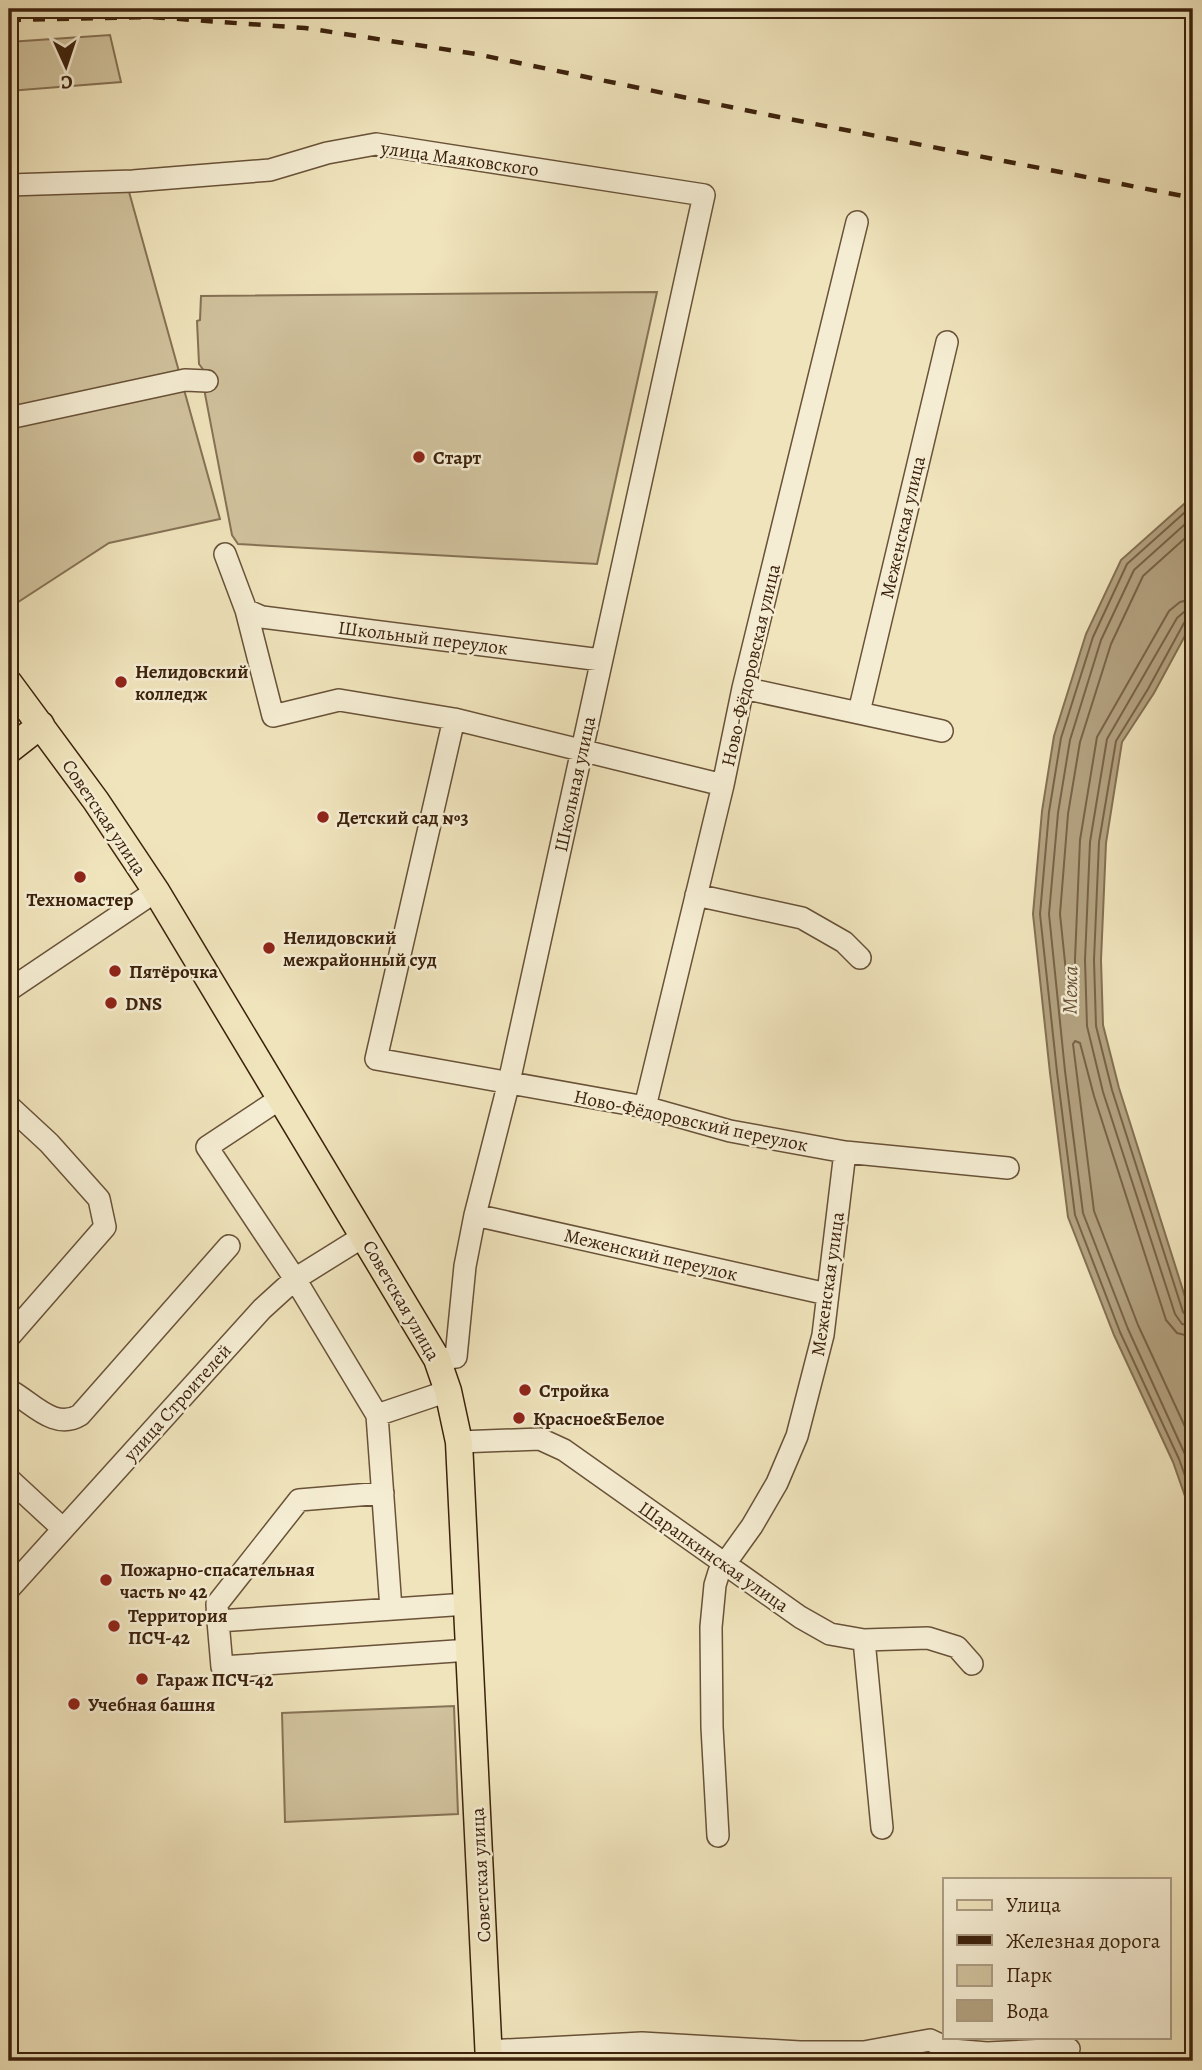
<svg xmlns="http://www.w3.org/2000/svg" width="1202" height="2070" font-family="Alegreya,serif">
<rect width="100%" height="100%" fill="#f0e4bc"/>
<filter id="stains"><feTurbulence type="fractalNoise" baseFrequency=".00286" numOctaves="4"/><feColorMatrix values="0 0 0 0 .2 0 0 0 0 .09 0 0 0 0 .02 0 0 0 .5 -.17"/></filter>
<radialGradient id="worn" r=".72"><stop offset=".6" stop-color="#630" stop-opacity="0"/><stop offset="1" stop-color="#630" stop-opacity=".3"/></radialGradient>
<path fill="#d1c39e" stroke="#867255" stroke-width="2" d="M 110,35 L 121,82 L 9,91 L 9,42 Z
M 126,181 L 220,519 L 109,543 L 9,608 L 9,193 Z
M 657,292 L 597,564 L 238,544 L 232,535 L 205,394 L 205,372 L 199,364 L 197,321 L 200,320 L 201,296 Z
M 454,1706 L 458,1814 L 285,1822 L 282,1713 Z"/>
<path fill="#b3a280" stroke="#836f52" stroke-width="2" d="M 1193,496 L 1193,621 L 1154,693 L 1122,742 L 1106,843 L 1101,960 L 1103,1025 L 1119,1088 L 1193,1322 L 1193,1519 L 1173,1462 L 1114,1335 L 1068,1217 L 1050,1073 L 1033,914 L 1042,811 L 1054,736 L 1086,634 L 1121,560 Z"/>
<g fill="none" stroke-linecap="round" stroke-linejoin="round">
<path stroke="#786246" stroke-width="2" d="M 1193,505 L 1127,564 L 1093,637 L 1061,738 L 1049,812 L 1040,914 L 1057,1072 L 1075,1215 L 1120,1332 L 1179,1459 L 1193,1498
M 1193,517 L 1134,570 L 1101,640 L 1070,740 L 1058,813 L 1049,914 L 1065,1071 L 1083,1213 L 1128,1329 L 1193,1472
M 1193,531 L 1143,576 L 1111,644 L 1080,742 L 1068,814 L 1060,914 L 1069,1001 L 1071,1004 L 1076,1001 L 1075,959 L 1080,840 L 1097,737 L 1169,611 L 1180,602 L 1193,599
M 1193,610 L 1184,612 L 1177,618 L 1107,739 L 1090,842 L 1085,960 L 1087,1026 L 1103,1092 L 1175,1314 L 1182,1324 L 1193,1326
M 1193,619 L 1184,623 L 1148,689 L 1116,741 L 1099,842 L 1094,960 L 1096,1026 L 1112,1090 L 1183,1312 L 1187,1316 L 1193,1318
M 1193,1337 L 1177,1333 L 1166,1320 L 1094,1096 L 1080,1043 L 1075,1041 L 1073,1044 L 1094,1211 L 1138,1325 L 1193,1444"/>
<g stroke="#695238" stroke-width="24">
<path id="minor" d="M 9,185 L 133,181 L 270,170 L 327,153 L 376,144 L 704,195 L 509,1082 L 475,1215 L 465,1266 L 456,1357 L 437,1359
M 9,418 L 185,380 L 207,381
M 225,554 L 246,610 L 273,716 L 339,700 L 454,719 L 723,785
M 246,610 L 262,617 L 601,660
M 743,688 L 942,731
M 859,712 L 947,342
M 454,719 L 376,1059 L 645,1107 L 730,1131 L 845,1152 L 1008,1168
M 696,895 L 802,918 L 844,942 L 860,958
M 9,983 L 12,988 L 156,891
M 281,1098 L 207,1147 L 295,1279 L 377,1415 L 391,1609
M 9,1106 L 49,1143 L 99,1199 L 105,1227 L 9,1337
M 645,1107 L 723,785 L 743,688 L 857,222
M 475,1215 L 827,1294
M 9,1390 C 32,1402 54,1431 80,1415 L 229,1246
M 377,1415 L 448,1391
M 459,1442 L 540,1439 L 564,1450 L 800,1617 L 830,1634 L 864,1640 L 928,1638 L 957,1647 L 972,1664
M 9,1479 L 62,1528
M 9,1589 L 262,1309 L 295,1279 L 364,1236
M 467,1604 L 218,1621 L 222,1667 L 470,1650
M 218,1621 L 217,1604 L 299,1500 L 383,1493
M 864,1640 L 882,1828
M 718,1836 L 712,1727 L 711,1627 L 715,1585 L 719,1572 L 752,1526 L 777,1483 L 797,1436 L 823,1335 L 845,1152
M 488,2051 L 642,2043 L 800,2052 L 864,2052 L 930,2040 L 951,2050 L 987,2053 L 1069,2049"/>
</g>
<g stroke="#3c220c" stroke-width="29">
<path id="major" d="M 9,683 L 96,801 L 156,891 L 437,1359 L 448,1391 L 459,1442 L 489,2061
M 9,750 L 41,725"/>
</g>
<use href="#minor" stroke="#f5edd3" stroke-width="21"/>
<use href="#major" stroke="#f0e4bc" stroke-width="26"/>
<path stroke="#3c220c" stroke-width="4.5" stroke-dasharray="12 12" stroke-linecap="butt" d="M 9,20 L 151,17 L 305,28 L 476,54 L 769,115 L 1193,198"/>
</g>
<g fill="#8f2418" stroke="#f5edd3" stroke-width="2.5">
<circle cx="419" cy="457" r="7"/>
<circle cx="121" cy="682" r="7"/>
<circle cx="323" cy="817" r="7"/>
<circle cx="80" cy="877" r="7"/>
<circle cx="269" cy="948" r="7"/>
<circle cx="115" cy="971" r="7"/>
<circle cx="111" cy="1003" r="7"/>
<circle cx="525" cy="1390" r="7"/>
<circle cx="519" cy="1418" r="7"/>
<circle cx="106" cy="1580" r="7"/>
<circle cx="114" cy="1626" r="7"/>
<circle cx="142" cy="1679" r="7"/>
<circle cx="74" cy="1704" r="7"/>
</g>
<g text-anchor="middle" stroke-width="5" stroke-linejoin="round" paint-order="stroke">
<g font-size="19" fill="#3c220c" stroke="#f5edd3">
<text transform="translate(460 158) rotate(8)" y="7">улица Маяковского</text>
<text transform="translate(902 527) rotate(-77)" y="7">Меженская улица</text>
<text transform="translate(423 637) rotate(7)" y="7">Школьный переулок</text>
<text transform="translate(750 665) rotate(-77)" y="7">Ново-Фёдоровская улица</text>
<text transform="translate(574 784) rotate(-78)" y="7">Школьная улица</text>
<text transform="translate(105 817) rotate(56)" y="7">Советская улица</text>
<text transform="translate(691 1120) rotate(12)" y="7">Ново-Фёдоровский переулок</text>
<text transform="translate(651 1254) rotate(13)" y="7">Меженский переулок</text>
<text transform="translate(827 1284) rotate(-82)" y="7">Меженская улица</text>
<text transform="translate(402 1300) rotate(60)" y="7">Советская улица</text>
<text transform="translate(177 1402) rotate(-48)" y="7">улица Строителей</text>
<text transform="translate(714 1556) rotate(35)" y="7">Шарапкинская улица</text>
<text transform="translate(480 1875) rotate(-93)" y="7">Советская улица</text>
</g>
<g font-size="19" font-weight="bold" fill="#3c220c" stroke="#f5edd3" text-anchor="start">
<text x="433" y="464">Старт</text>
<text x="135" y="678">Нелидовский<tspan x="135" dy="22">колледж</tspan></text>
<text x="337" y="824">Детский сад №3</text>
<text x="80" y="906" text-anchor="middle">Техномастер</text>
<text x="283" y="944">Нелидовский<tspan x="283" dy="22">межрайонный суд</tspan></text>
<text x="129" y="978">Пятёрочка</text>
<text x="125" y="1010">DNS</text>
<text x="539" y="1397">Стройка</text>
<text x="533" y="1425">Красное&amp;Белое</text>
<text x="120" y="1576">Пожарно-спасательная<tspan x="120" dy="22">часть № 42</tspan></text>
<text x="128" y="1622">Территория<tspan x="128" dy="22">ПСЧ-42</tspan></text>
<text x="156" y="1686">Гараж ПСЧ-42</text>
<text x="88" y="1711">Учебная башня</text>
</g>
<g font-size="21" font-style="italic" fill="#664f35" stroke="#f5edd3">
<text transform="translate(1070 990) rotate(-89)" y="7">Межа</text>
</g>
</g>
<rect width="1202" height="2070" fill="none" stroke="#f0e4bc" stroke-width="35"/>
<rect x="10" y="10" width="1181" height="2049" fill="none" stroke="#3c220c" stroke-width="3.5"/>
<rect x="18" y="18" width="1167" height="2035" fill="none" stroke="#3c220c" stroke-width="2"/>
<rect x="943" y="1878" width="228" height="161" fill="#f5edd3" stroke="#ab9c83" stroke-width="2"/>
<rect x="957" y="1900" width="35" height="10" fill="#f0e4bc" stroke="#ab9c83" stroke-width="2"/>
<text x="1006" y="1912" font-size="21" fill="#3c220c">Улица</text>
<rect x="957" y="1935" width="35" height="10" fill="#3c220c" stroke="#ab9c83" stroke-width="2"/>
<text x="1006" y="1948" font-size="21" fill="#3c220c">Железная дорога</text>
<rect x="957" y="1965" width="35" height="21" fill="#d1c39e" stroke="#ab9c83" stroke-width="2"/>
<text x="1006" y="1982" font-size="21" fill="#3c220c">Парк</text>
<rect x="957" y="2000" width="35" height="21" fill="#b3a280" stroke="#ab9c83" stroke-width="2"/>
<text x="1006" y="2018" font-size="21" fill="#3c220c">Вода</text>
<g transform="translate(66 66) rotate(177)" stroke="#f5edd3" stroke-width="5" paint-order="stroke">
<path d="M0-5L12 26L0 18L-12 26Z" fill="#3c220c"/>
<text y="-10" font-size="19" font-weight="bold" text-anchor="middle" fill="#3c220c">С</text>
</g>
<rect width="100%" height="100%" filter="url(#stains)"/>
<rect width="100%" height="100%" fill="url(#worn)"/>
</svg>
